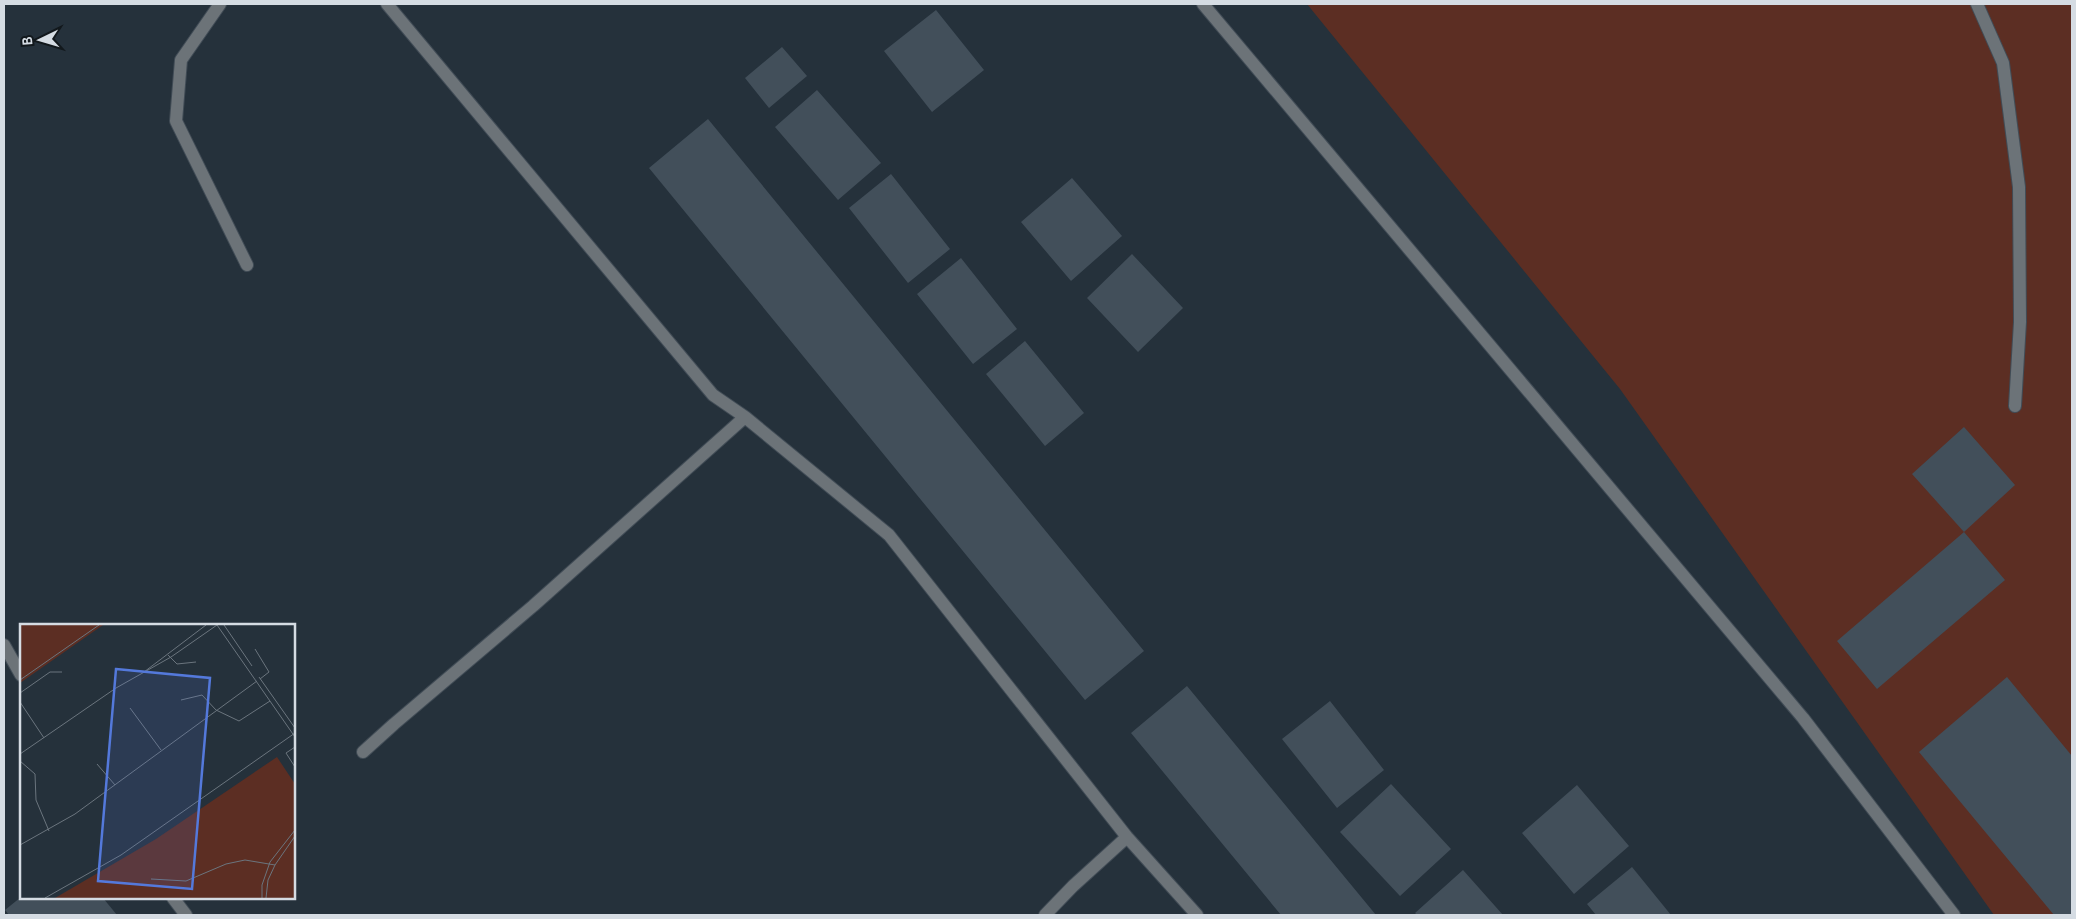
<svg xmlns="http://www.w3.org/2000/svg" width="2076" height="919" font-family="Cabin,sans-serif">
<rect width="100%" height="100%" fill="#25313b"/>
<path fill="#5c2e23" d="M 1307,4 L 2072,4 L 2072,915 L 1994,915 L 1620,389 Z"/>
<path fill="#424f5a" d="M 936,10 L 984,70 L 932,112 L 884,51 Z
M 782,47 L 807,76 L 769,108 L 745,78 Z
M 817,90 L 881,163 L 838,200 L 775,127 Z
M 708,119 L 1144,651 L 1085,700 L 649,168 Z
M 891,174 L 950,249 L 908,283 L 849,208 Z
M 1072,178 L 1122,236 L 1071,281 L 1021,222 Z
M 1132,254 L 1183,308 L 1138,352 L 1087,298 Z
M 961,258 L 1017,329 L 973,364 L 917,294 Z
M 1025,341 L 1084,413 L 1045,446 L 986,374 Z
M 1964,427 L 2015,485 L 1964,532 L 1912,474 Z
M 1964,532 L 2005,580 L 1877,689 L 1837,641 Z
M 2007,677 L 2072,756 L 2072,915 L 2054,915 L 1919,752 Z
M 1187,686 L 1376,915 L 1281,915 L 1131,733 Z
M 1330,701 L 1384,770 L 1337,808 L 1282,739 Z
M 1391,784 L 1451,849 L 1400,896 L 1340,832 Z
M 1577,785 L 1629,846 L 1574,894 L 1522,833 Z
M 1632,867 L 1671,915 L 1596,915 L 1587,904 Z
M 1463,870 L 1503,915 L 1417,915 L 1415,913 Z
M 21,897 L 103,898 L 117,915 L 9,915 L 5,910 Z"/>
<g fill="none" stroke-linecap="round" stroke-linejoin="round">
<g stroke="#414c56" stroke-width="14">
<path id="minor" d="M 220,4 L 181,60 L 176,121 L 247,265
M 387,4 L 713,395 L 745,417 L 889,535 L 1127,837 L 1197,915
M 1203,4 L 1803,718 L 1954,915
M 1977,4 L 2003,63 L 2019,187 L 2020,322 L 2015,406
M 4,645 L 21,675
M 363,752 L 394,724 L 533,606 L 745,417
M 173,898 L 186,915
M 1045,915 L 1073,886 L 1127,837"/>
</g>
<use href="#minor" stroke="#6c7378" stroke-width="12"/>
</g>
<g transform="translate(20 624)">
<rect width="275" height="275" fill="#25313b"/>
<path d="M 0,1 L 83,1 L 0,59 ZM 257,133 L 275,160 L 275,274 L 35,274 L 136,215 Z" fill="#5c2e23"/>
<path fill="none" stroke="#6b757e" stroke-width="1" d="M 197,1 L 275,113M 204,1 L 232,42M 235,25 L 249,48 L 240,55M 148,31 L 157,40 L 176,38M 124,48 L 186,1M 239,53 L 275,104M 0,56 L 79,1M 0,69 L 30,48 L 42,48M 161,76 L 182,71 L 196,86 L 219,97 L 250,77M 0,78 L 24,114M 110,84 L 141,126M 275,123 L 266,129 L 275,143M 0,130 L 96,64 L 151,33 L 197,1M 0,137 L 15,150 L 16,176 L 29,207M 77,140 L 95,161M 0,221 L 55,190 L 237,57M 131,255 L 166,257 L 206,240 L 225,236 L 255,241M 25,274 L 101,231 L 275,109M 242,274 L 242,261 L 250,238 L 275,206M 246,274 L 248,256 L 255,241 L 275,212"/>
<path fill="#5479db" fill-opacity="0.15" stroke="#5479db" stroke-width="2.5" d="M 96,45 L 190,54 L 172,265 L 78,257 Z"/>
<rect width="275" height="275" fill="none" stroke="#d5dce3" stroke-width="2.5"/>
</g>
<rect width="2076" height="919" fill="none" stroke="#d5dce3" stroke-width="10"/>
<g transform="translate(40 40) rotate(265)" stroke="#12181c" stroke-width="4" paint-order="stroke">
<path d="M0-4L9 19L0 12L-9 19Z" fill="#d5dce3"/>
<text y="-8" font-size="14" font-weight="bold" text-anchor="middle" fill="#d5dce3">B</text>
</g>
</svg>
